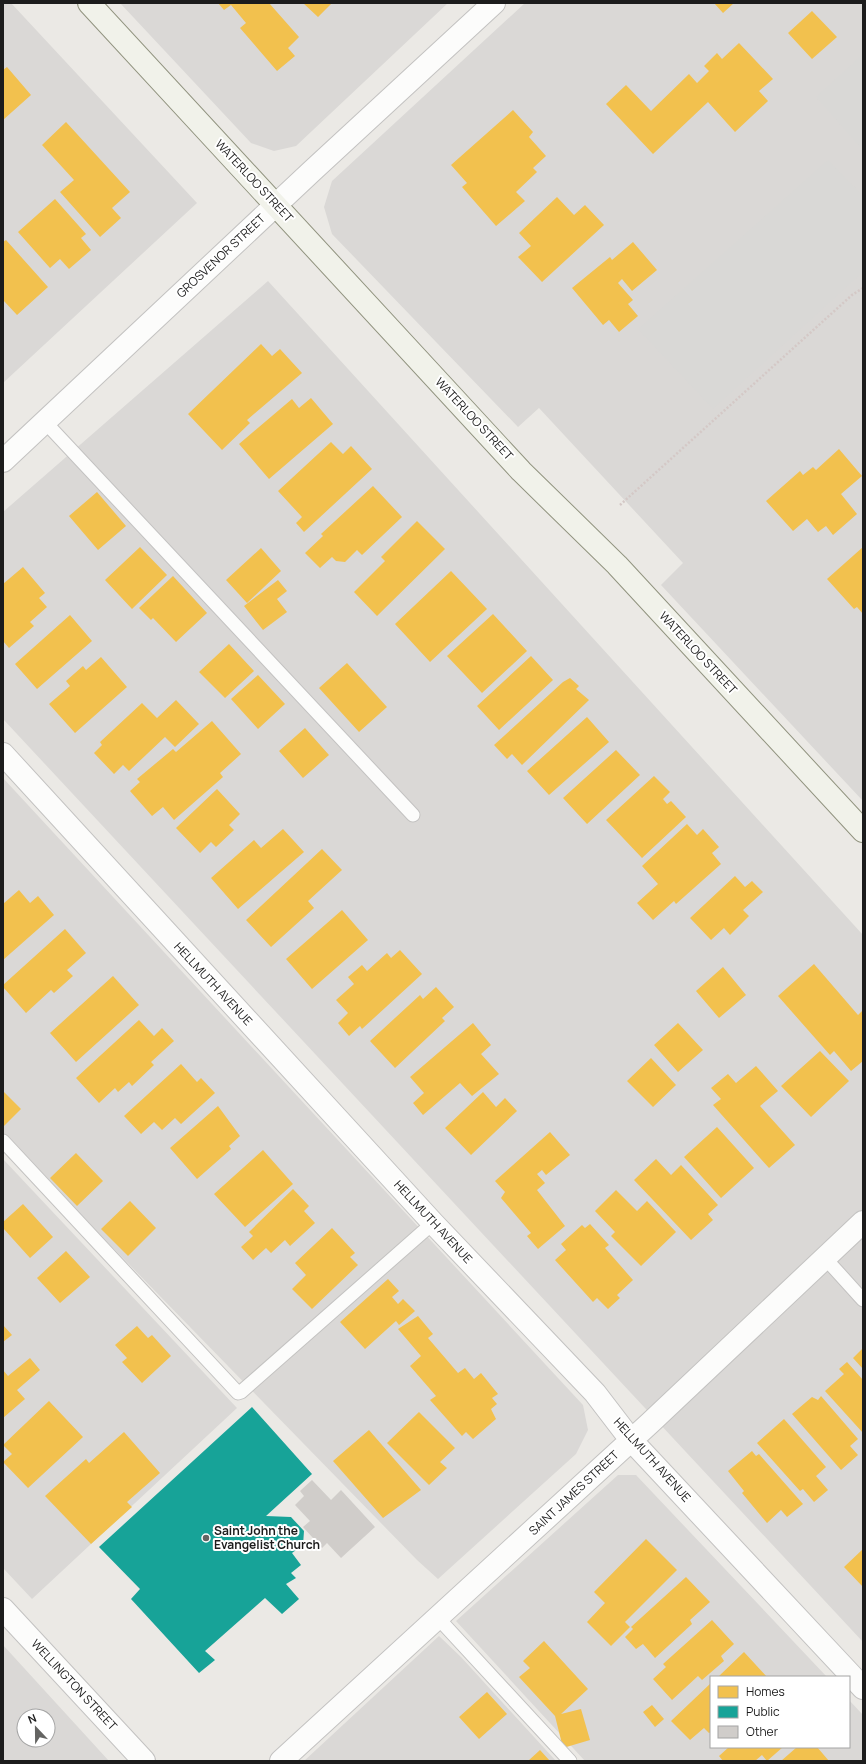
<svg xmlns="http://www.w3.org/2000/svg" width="866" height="1764" font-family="Manrope,sans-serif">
<rect width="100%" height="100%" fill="#ebe9e5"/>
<path fill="#dad8d6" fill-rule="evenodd" d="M 3,3 L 11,3 L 197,203 L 3,383 Z
M 120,3 L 448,3 L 296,146 L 274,151 L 251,143 Z
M 525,3 L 863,3 L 863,801 L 661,585 L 683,563 L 539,408 L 518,427 L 332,234 L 324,207 L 332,181 Z
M 268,281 L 863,935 L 863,1642 L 3,719 L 3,512 Z
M 3,778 L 583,1405 L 588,1430 L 576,1454 L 438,1579 L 417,1560 L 3,1135 Z
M 3,1159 L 237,1408 L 32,1599 L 3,1568 Z
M 618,1475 L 636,1475 L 827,1677 L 711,1677 L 711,1747 L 849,1747 L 849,1700 L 863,1715 L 863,1761 L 585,1761 L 456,1621 Z
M 439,1636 L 461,1657 L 556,1761 L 304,1761 Z
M 3,1645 L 109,1761 L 3,1761 ZM 24,1716 L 48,1716 L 48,1740 L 24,1740 Z"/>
<path fill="#d9d8d6" d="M 863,54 L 863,144 L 860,147 L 816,97 Z
M 828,160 L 863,196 L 863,272 L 713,409 L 638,329 Z"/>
<path fill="#f2c14e" d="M 218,3 L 269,3 L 299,37 L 288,48 L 295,56 L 277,71 L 240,28 L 246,23 L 231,5 L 224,10 Z
M 303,3 L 332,3 L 318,17 Z
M 714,3 L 734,3 L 723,13 Z
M 812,11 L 837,37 L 812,59 L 788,33 Z
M 739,43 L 773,79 L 759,91 L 768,101 L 735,132 L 708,102 L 653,154 L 606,104 L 626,85 L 651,111 L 689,74 L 697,83 L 709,71 L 704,66 L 717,53 L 722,59 Z
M 7,67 L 31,95 L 3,120 L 3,70 Z
M 513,110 L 533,132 L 529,137 L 546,156 L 533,168 L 537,172 L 516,192 L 525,201 L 496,226 L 462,187 L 467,183 L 451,165 Z
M 66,122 L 130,192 L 112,208 L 121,218 L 100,237 L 60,192 L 74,180 L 42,145 Z
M 557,197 L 574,215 L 585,205 L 604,225 L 542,282 L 518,257 L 531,246 L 519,233 Z
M 55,199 L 86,234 L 81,238 L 91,250 L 69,269 L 60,259 L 50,268 L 18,232 Z
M 6,240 L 48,287 L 17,315 L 3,300 L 3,242 Z
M 633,242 L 657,270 L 632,291 L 622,279 L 618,283 L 633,300 L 628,304 L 638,316 L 619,332 L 609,320 L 603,325 L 572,288 L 610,257 L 612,260 Z
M 261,344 L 272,356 L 280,349 L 302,373 L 247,420 L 250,423 L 222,450 L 188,414 Z
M 311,398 L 333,424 L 269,479 L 239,444 L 292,399 L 299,408 Z
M 331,442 L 343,454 L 351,446 L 372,469 L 304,532 L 296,523 L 302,517 L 278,491 Z
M 839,449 L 862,476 L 841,494 L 857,514 L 833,535 L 826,526 L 818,532 L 807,519 L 793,531 L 766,501 L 800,471 L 803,475 L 813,467 L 816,470 Z
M 373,486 L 402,517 L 362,555 L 357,550 L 345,562 L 336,561 L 332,557 L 320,568 L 305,553 L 323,536 L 321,534 Z
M 97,492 L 126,526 L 98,550 L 69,516 Z
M 417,521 L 445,549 L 377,616 L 354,592 L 385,561 L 381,557 Z
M 140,547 L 167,575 L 132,609 L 105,580 Z
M 863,547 L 863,614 L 857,607 L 854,609 L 827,579 Z
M 261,548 L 281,571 L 247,603 L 226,580 Z
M 23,567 L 45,593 L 39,598 L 47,607 L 30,622 L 34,626 L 9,648 L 3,641 L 3,584 Z
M 451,571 L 487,609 L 430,662 L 395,624 Z
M 173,576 L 207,613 L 176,642 L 153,618 L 151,620 L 139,608 Z
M 278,580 L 287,591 L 277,599 L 287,612 L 263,630 L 244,606 Z
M 493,614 L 527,651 L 482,693 L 447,656 Z
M 70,615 L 92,641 L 37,689 L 15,664 Z
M 229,644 L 254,671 L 225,698 L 199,672 Z
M 531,656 L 553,680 L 499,730 L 477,706 Z
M 101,657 L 127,687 L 75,733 L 49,704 L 70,686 L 66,681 L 83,666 L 86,670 Z
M 347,663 L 387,707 L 359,732 L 319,688 Z
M 258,675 L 285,704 L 258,729 L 231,699 Z
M 570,678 L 579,686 L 576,689 L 589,700 L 522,765 L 512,754 L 507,759 L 494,745 L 563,682 Z
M 176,700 L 199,724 L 175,747 L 165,737 L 129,771 L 123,765 L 114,774 L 94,753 L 102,745 L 100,742 L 142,703 L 157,718 Z
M 587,717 L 609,742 L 549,795 L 527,771 Z
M 212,721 L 241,754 L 220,773 L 223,777 L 174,820 L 163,807 L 152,816 L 130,791 L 140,782 L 137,779 L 173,749 L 176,752 Z
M 305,728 L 329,755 L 303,778 L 279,751 Z
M 616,750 L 640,775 L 587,824 L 563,798 Z
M 654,776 L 670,792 L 663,799 L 667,804 L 671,801 L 686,817 L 642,858 L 606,820 Z
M 217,789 L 240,814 L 229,825 L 234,830 L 216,847 L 211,842 L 200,853 L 176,828 Z
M 687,824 L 697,835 L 703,829 L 719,847 L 712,853 L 721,864 L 676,904 L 674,901 L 653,920 L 637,903 L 658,884 L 642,866 Z
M 283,829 L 304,852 L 238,909 L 211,878 L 254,840 L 261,848 Z
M 322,849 L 342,870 L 308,901 L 314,908 L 271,947 L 246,920 Z
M 735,876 L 745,887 L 752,881 L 763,892 L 743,910 L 749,916 L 730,935 L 724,928 L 711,940 L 690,918 Z
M 19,890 L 30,903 L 38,896 L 54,915 L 3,960 L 3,904 Z
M 342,910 L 368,940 L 312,989 L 286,959 Z
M 65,929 L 86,953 L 67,970 L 73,976 L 54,993 L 51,990 L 26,1013 L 3,987 L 3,985 Z
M 400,950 L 422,974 L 362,1029 L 360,1026 L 349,1036 L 338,1023 L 348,1013 L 336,1000 L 354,984 L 348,977 L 362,965 L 367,971 L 387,953 L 391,958 Z
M 814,964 L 858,1015 L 863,1010 L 863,1061 L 851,1071 L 834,1051 L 830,1055 L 778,996 Z
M 723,967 L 746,995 L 719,1018 L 696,991 Z
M 113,976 L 139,1005 L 76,1062 L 50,1033 Z
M 436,987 L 454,1007 L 442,1018 L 445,1021 L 395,1068 L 370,1041 L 420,995 L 423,999 Z
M 139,1020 L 154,1036 L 162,1028 L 174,1041 L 151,1062 L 154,1065 L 132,1086 L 129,1082 L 118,1092 L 115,1088 L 99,1103 L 76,1078 Z
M 473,1023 L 491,1045 L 481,1054 L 499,1074 L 472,1096 L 460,1083 L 423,1115 L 413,1103 L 424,1093 L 410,1077 Z
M 678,1023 L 703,1050 L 678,1072 L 654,1045 Z
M 820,1051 L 849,1081 L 811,1117 L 781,1086 Z
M 651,1058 L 676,1085 L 653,1107 L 627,1081 Z
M 181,1064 L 197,1082 L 201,1078 L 215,1093 L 181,1124 L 175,1118 L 162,1130 L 154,1122 L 141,1134 L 124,1116 Z
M 756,1066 L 778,1091 L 760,1106 L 795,1145 L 769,1168 L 713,1105 L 721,1099 L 711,1088 L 728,1074 L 736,1083 Z
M 3,1091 L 21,1109 L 3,1127 Z
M 483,1092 L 496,1107 L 505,1098 L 517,1111 L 471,1155 L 445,1128 Z
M 218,1106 L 240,1136 L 229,1146 L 231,1149 L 197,1179 L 170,1148 Z
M 717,1127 L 754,1168 L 721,1198 L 684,1157 Z
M 550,1132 L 570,1155 L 546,1175 L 542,1170 L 537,1174 L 545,1183 L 537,1190 L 565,1226 L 538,1249 L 527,1236 L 531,1233 L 501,1198 L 505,1192 L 495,1181 Z
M 263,1150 L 293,1184 L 245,1227 L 214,1194 Z
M 76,1153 L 103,1181 L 77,1206 L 50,1178 Z
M 656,1159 L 671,1175 L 681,1165 L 718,1205 L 708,1214 L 713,1220 L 691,1240 L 634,1180 Z
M 293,1189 L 309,1206 L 304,1211 L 315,1223 L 290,1246 L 285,1240 L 271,1253 L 266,1248 L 253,1260 L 241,1247 L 253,1236 L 249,1232 Z
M 616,1190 L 637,1211 L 647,1201 L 676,1232 L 641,1266 L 611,1236 L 615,1232 L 595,1211 Z
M 130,1201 L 156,1228 L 128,1256 L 101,1229 Z
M 23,1204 L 53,1237 L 30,1258 L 3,1228 L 3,1222 Z
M 590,1224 L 609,1245 L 605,1248 L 633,1280 L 617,1295 L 620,1298 L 608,1309 L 597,1298 L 593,1302 L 555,1260 L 566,1250 L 561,1244 L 582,1225 L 585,1228 Z
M 332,1228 L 355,1253 L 350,1257 L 358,1265 L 312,1309 L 292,1289 L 306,1275 L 295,1263 Z
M 66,1251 L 90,1277 L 60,1303 L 37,1278 Z
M 388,1279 L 399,1291 L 392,1297 L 398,1304 L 403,1299 L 415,1311 L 399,1325 L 396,1321 L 365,1349 L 340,1322 Z
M 418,1316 L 433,1334 L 428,1338 L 458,1373 L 465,1368 L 474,1379 L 481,1373 L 498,1394 L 492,1398 L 497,1404 L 491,1409 L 496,1419 L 473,1439 L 466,1432 L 462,1436 L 430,1400 L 436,1396 L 410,1366 L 421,1356 L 398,1329 Z
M 3,1325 L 12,1335 L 3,1342 Z
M 137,1326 L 148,1338 L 152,1335 L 171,1356 L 142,1383 L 122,1362 L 127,1358 L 115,1345 Z
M 863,1348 L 863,1369 L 853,1358 Z
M 30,1358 L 40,1370 L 17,1390 L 25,1399 L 3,1418 L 3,1370 L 8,1376 Z
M 847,1362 L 863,1380 L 863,1433 L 825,1391 L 844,1374 L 839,1369 Z
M 821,1396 L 858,1439 L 850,1446 L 858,1455 L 841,1470 L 792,1414 L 812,1397 L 818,1400 Z
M 49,1401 L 83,1437 L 28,1488 L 3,1462 L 12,1454 L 3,1445 Z
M 419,1412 L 455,1448 L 440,1462 L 447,1468 L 429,1485 L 387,1443 Z
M 784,1419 L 826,1467 L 816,1476 L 828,1490 L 814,1502 L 803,1489 L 800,1491 L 757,1443 Z
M 369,1430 L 421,1490 L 383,1518 L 333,1461 Z
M 124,1432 L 160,1473 L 127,1502 L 132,1507 L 91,1544 L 45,1496 L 86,1459 L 89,1463 Z
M 752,1451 L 756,1456 L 759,1454 L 803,1504 L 787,1517 L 781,1510 L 767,1523 L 742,1493 L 744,1491 L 728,1471 Z
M 646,1539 L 677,1570 L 625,1622 L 630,1627 L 611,1646 L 587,1622 L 605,1603 L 594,1592 Z
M 863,1549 L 863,1587 L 844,1567 Z
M 686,1577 L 710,1602 L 690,1620 L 692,1624 L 655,1658 L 643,1644 L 636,1649 L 625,1637 L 633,1629 L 631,1627 Z
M 712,1620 L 734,1644 L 721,1656 L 724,1661 L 702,1680 L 698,1676 L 672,1700 L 653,1679 L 666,1667 L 663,1664 Z
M 544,1641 L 588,1689 L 561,1714 L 581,1709 L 590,1740 L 563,1748 L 555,1716 L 519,1677 L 530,1668 L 523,1661 Z
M 744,1652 L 767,1677 L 718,1677 Z
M 711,1683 L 711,1732 L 709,1733 L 704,1728 L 690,1740 L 671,1721 Z
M 487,1692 L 507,1714 L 479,1739 L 459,1717 Z
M 652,1705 L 664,1719 L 655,1727 L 643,1712 Z
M 729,1747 L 783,1747 L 767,1761 L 762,1755 L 755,1761 L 723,1761 L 719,1756 Z
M 797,1747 L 817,1747 L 829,1761 L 781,1761 Z
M 540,1750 L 550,1761 L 528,1761 Z"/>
<path fill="#17a398" d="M 252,1407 L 312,1474 L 266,1516 L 291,1517 L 304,1531 L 303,1545 L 292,1553 L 301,1565 L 291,1573 L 296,1578 L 286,1584 L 299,1599 L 282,1614 L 265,1598 L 205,1651 L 215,1660 L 199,1673 L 131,1599 L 140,1589 L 99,1547 Z"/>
<path fill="#d0cdca" d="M 312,1480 L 331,1500 L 341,1490 L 375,1527 L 341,1558 L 327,1543 L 322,1548 L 303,1527 L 310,1521 L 295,1505 L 304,1496 L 300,1491 Z"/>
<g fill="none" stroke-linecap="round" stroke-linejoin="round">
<g stroke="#c3c2c1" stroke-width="15">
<path id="lane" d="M 45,422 L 413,815
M 3,1141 L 238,1393 L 241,1392 L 433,1223
M 825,1258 L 863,1300
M 438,1618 L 570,1761"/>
</g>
<g stroke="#c3c2c1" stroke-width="24">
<path id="street" d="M 3,461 L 312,171 L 494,3
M 3,754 L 433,1223 L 595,1393 L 631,1440 L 863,1688
M 3,1609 L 144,1761
M 281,1761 L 650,1423 L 863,1222"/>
</g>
<g stroke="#91937f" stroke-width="24">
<path id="secondary" d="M 89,3 L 521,471 L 617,565 L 863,831"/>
</g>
<path stroke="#d4c8c6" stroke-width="2.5" stroke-dasharray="2 2" stroke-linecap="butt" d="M 620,505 L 852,295 L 863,288"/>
<use href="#lane" stroke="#fcfcfb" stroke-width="13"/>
<use href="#street" stroke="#fcfcfb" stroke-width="22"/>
<use href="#secondary" stroke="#f1f2ea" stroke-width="22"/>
</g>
<circle fill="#646462" stroke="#fff" stroke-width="1.5" cx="206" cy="1538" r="4"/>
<g text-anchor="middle" stroke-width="4" stroke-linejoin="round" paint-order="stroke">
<g font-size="12" fill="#1c1c1c" stroke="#fff">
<text transform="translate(254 181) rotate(47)" y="4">WATERLOO STREET</text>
<text transform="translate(221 256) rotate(-43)" y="4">GROSVENOR STREET</text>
<text transform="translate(474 419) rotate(47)" y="4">WATERLOO STREET</text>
<text transform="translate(698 653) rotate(47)" y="4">WATERLOO STREET</text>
<text transform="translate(213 984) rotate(47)" y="4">HELLMUTH AVENUE</text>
<text transform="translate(433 1222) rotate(47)" y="4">HELLMUTH AVENUE</text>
<text transform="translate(652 1460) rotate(48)" y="4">HELLMUTH AVENUE</text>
<text transform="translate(574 1493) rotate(-43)" y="4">SAINT JAMES STREET</text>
<text transform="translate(74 1685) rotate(47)" y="4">WELLINGTON STREET</text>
</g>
<g font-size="12" font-weight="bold" fill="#1c1c1c" stroke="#fff" text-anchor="start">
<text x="214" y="1535">Saint John the<tspan x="214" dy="14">Evangelist Church</tspan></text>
</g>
</g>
<rect width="866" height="1764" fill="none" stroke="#1c1c1c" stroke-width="8"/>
<rect x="710" y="1676" width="140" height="72" fill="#ffffff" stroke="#a4a4a4"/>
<rect x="718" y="1686" width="20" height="12" fill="#f2c14e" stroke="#a4a4a4"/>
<text x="746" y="1696" font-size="12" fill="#1c1c1c">Homes</text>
<rect x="718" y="1706" width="20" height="12" fill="#17a398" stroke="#a4a4a4"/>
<text x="746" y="1716" font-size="12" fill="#1c1c1c">Public</text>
<rect x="718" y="1726" width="20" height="12" fill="#d0cdca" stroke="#a4a4a4"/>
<text x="746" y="1736" font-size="12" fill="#1c1c1c">Other</text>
<g transform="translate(36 1728) rotate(338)"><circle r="19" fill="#ffffff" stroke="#a4a4a4"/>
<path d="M0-3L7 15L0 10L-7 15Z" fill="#646462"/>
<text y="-6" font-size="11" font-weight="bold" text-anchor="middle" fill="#1c1c1c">N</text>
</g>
</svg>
